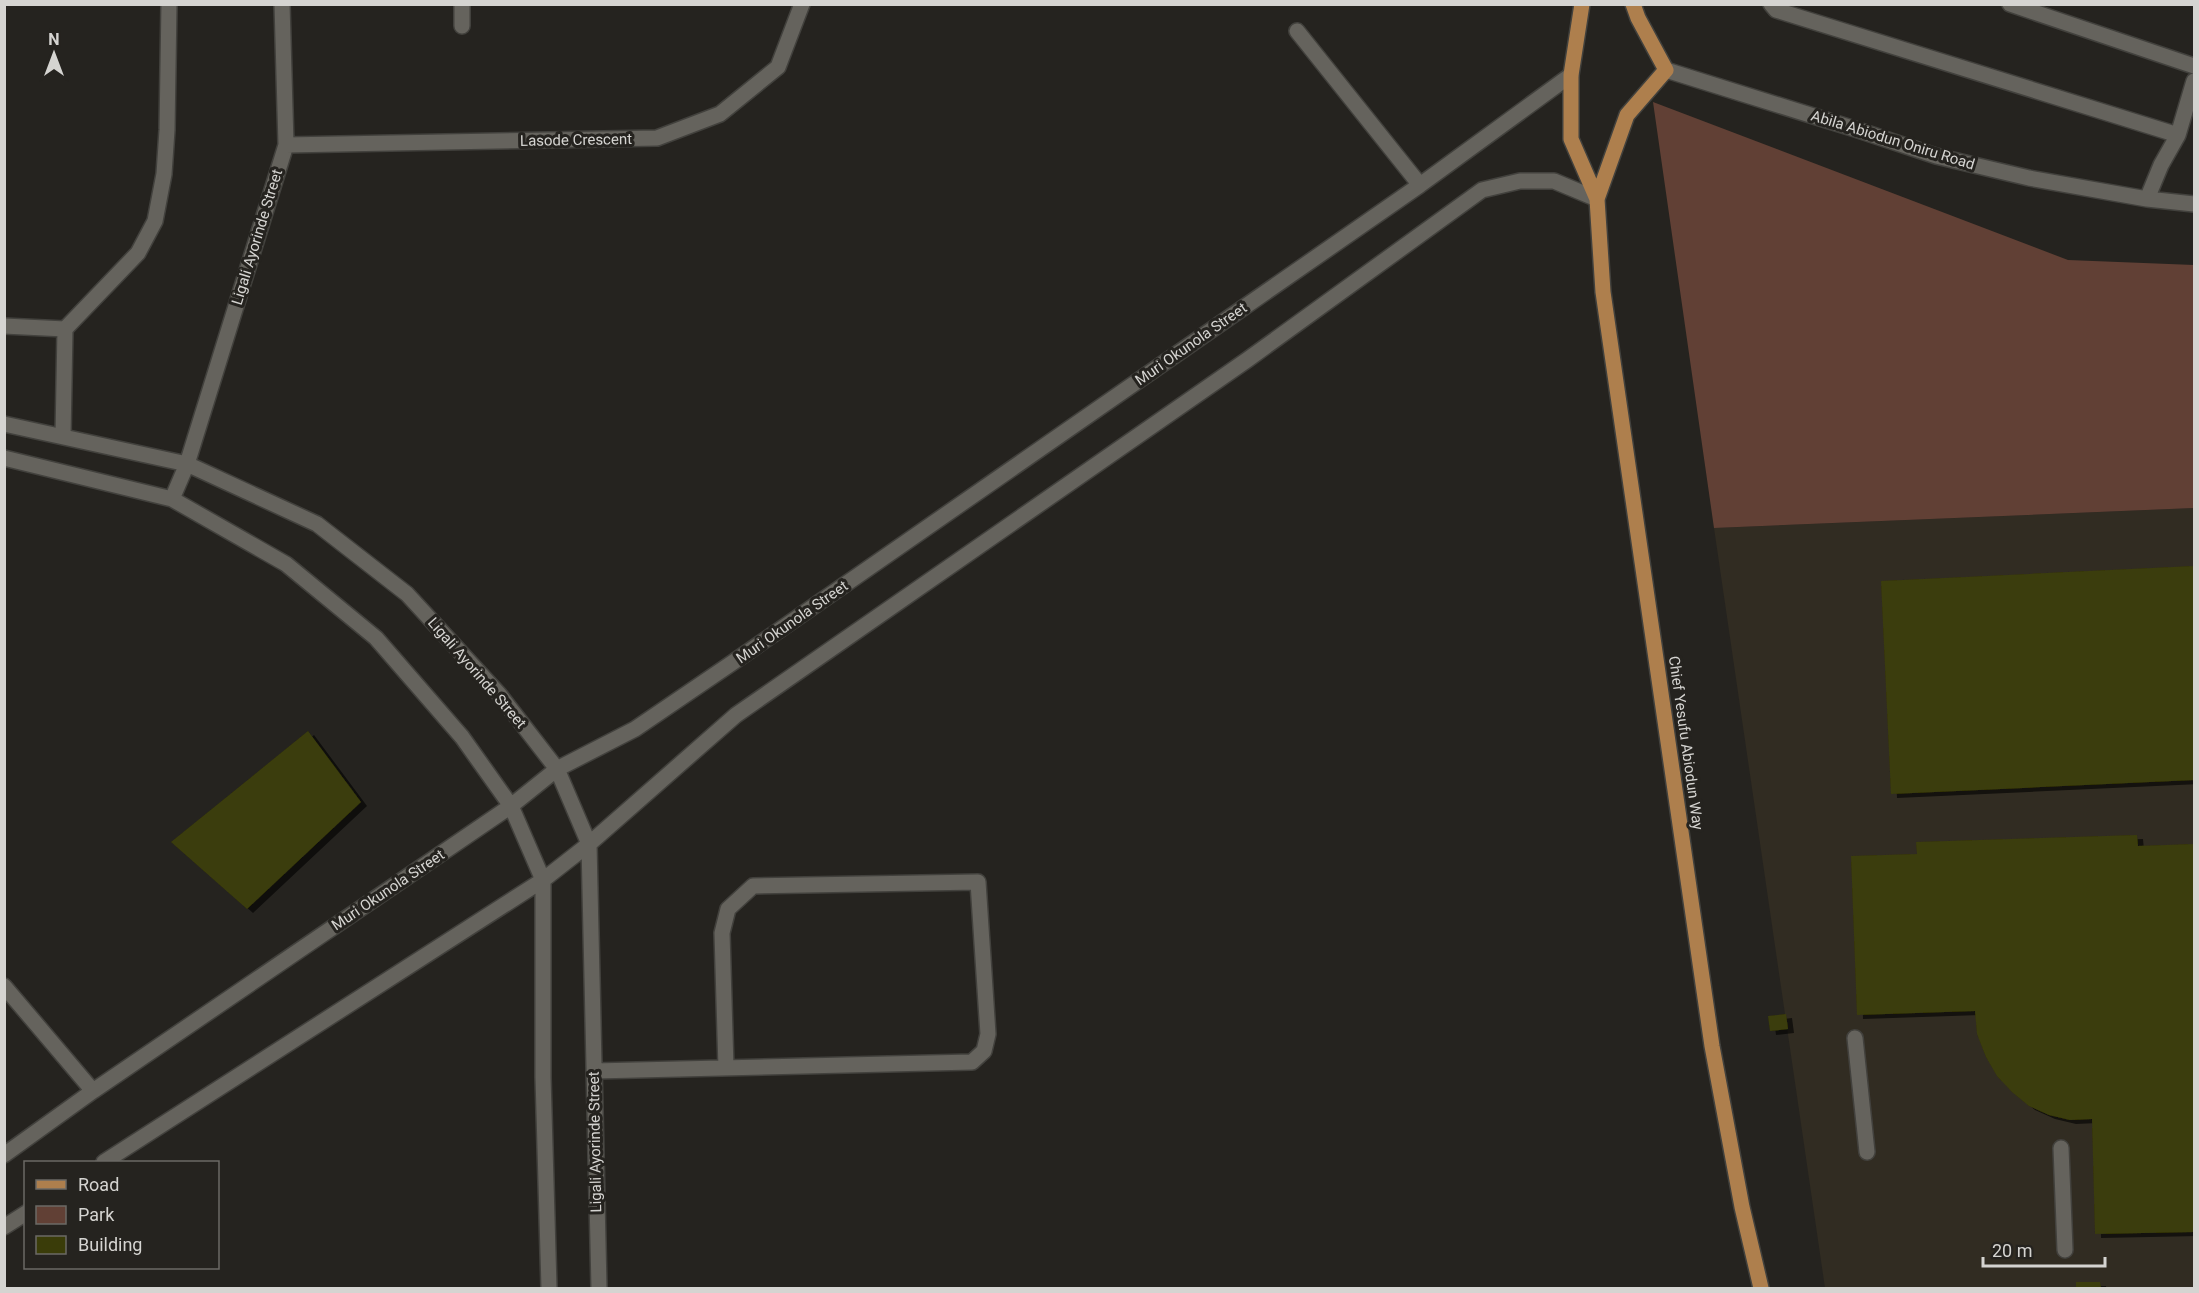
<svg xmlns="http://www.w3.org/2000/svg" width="2199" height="1293" font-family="Roboto,sans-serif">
<defs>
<filter id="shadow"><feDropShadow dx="6" dy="4" stdDeviation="0" flood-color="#0009"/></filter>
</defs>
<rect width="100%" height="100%" fill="#25231f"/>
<path fill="#312c22" d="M 2194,508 L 2194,1288 L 1825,1288 L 1714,528 Z"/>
<path fill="#614035" d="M 1653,102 L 2068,260 L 2194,265 L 2194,508 L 1714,528 Z"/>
<path fill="#3a3c09" filter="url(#shadow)" d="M 2194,566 L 2194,780 L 1891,794 L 1881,581 Z
M 308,731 L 361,802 L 247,909 L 171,842 Z
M 2137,835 L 2138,846 L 2194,844 L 2194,1232 L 2095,1234 L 2092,1119 L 2070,1120 L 2049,1115 L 2029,1106 L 2012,1092 L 1997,1076 L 1986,1057 L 1977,1034 L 1975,1011 L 1857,1015 L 1851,856 L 1917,854 L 1916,842 Z
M 1786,1014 L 1788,1029 L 1770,1031 L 1768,1016 Z
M 2076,1282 L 2100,1282 L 2101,1288 L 2076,1288 Z"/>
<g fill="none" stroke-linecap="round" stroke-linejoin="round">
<g stroke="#42413d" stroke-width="18">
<path id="minor" d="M 1771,4 L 1776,10 L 2178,135 L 2194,81
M 2010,4 L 2194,66
M 462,26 L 462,4
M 1297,31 L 1420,185
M 1666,70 L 1855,129 L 1936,156 L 2029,178 L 2147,199 L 2194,204
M 286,145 L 657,138 L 720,114 L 778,67 L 802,4
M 2147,199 L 2161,165 L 2178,135
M 4,326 L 65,329
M 4,424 L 187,464 L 317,524 L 407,594 L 499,694 L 557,769 L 589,844 L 599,1288
M 63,436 L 65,329 L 138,253 L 155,221 L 164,174 L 167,130 L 169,4
M 4,458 L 172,499 L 286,564 L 376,638 L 462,737 L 511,806 L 543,880 L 543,1077 L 549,1288
M 172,499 L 187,464 L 286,145 L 282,4
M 4,986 L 93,1091
M 1855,1038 L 1867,1152
M 594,1071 L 972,1062 L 984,1051 L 988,1034 L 978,882 L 753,886 L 728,909 L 722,933 L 726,1068
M 2061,1148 L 2065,1250
M 4,1155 L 93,1091 L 511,806 L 557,769 L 635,729 L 732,663 L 1420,185 L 1571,75
M 104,1162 L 543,880 L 589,844 L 736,715 L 1247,360 L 1482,190 L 1520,181 L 1554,181 L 1597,199
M 4,1227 L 26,1213"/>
</g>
<g stroke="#42413d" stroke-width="18">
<path id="major" d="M 1582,4 L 1571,75 L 1571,139 L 1597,199 L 1603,292 L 1712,1046 L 1742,1207 L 1761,1288
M 1597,199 L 1627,115 L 1666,70 L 1638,18 L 1633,4"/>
</g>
<use href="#minor" stroke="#65635d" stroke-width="15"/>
<use href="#major" stroke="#ae7f4d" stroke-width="15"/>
</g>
<g text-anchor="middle" stroke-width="6" stroke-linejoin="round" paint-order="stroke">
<g font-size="15" fill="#d5d4d1" stroke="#25231f">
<text transform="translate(576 140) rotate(-1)" y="5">Lasode Crescent</text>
<text transform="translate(1893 140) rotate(17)" y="5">Abila Abiodun Oniru Road</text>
<text transform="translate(257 237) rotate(-73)" y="5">Ligali Ayorinde Street</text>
<text transform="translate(1191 344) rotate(-35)" y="5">Muri Okunola Street</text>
<text transform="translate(792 622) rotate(-35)" y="5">Muri Okunola Street</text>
<text transform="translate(477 673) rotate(49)" y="5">Ligali Ayorinde Street</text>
<text transform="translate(1686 743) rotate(82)" y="5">Chief Yesufu Abiodun Way</text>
<text transform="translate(388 890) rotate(-34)" y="5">Muri Okunola Street</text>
<text transform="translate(595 1142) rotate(-91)" y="5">Ligali Ayorinde Street</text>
</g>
</g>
<rect width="2199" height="1293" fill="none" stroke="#d5d4d1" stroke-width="12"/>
<rect x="24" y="1161" width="195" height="108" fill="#25231f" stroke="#6b6a66" stroke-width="1.5"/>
<rect x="36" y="1180" width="30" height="9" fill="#ae7f4d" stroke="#6b6a66" stroke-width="1.5"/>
<text x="78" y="1191" font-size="18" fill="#d5d4d1">Road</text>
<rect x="36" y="1206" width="30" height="18" fill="#614035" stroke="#6b6a66" stroke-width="1.5"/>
<text x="78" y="1221" font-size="18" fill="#d5d4d1">Park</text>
<rect x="36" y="1236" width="30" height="18" fill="#3a3c09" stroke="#6b6a66" stroke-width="1.5"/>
<text x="78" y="1251" font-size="18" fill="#d5d4d1">Building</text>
<g transform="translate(54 54)" stroke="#25231f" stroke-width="4.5" paint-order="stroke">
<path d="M0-4.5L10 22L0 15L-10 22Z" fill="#d5d4d1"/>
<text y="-9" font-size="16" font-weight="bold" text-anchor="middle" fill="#d5d4d1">N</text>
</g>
<path d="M1983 1257v9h122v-9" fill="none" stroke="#d5d4d1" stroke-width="3"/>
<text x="1992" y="1257" font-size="18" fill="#d5d4d1" stroke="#25231f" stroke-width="4.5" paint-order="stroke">20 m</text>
</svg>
